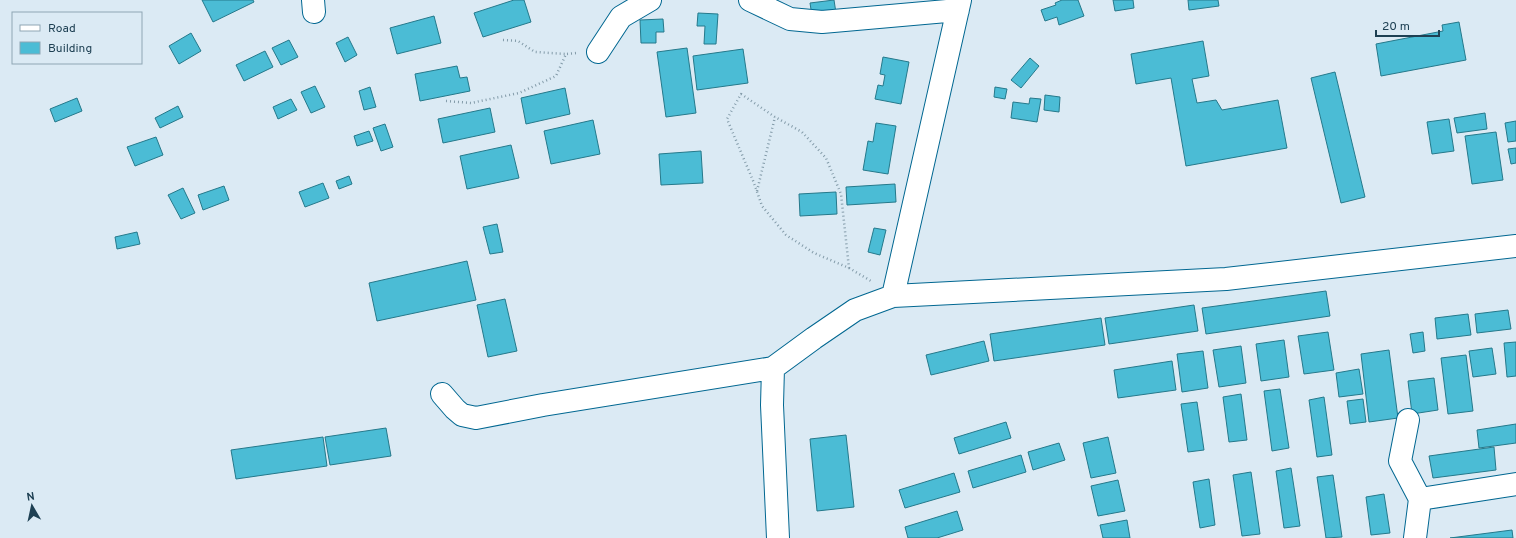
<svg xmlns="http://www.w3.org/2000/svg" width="1516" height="538" font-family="Overpass,sans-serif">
<rect width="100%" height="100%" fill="#dbeaf4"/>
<path fill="#4bbcd5" stroke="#25798b" d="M 202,0 L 253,0 L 254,2 L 213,22 Z
M 514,0 L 524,0 L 531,22 L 483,37 L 474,13 Z
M 834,0 L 836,13 L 812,16 L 810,3 Z
M 1062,0 L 1078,0 L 1084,16 L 1059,25 L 1057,17 L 1045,21 L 1041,10 L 1056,5 L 1055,3 Z
M 1113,0 L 1133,0 L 1134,8 L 1115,11 Z
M 1188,0 L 1218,0 L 1219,6 L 1189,10 Z
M 698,13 L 718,14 L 716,44 L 704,44 L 705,26 L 697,26 Z
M 434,16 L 441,43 L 397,54 L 390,28 Z
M 663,19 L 664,32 L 656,32 L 656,43 L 641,43 L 640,20 Z
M 1459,22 L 1466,60 L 1381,76 L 1376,44 L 1443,31 L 1442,25 Z
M 191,33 L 201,51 L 179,64 L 169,46 Z
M 348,37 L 357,55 L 345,62 L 336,43 Z
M 289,40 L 298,57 L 281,65 L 272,48 Z
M 1203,41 L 1209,76 L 1192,79 L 1197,103 L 1216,100 L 1222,110 L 1278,100 L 1287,148 L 1186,166 L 1171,78 L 1136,84 L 1131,54 Z
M 687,48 L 696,113 L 666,117 L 657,52 Z
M 743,49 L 748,83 L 697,90 L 693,56 Z
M 265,51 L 273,67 L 244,81 L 236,65 Z
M 883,57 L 909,62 L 901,104 L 875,99 L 878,85 L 883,86 L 885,75 L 880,74 Z
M 1030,58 L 1039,66 L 1021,88 L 1011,80 Z
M 457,66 L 460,78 L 467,77 L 470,91 L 420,101 L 415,74 Z
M 1335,72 L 1365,197 L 1341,203 L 1311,78 Z
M 315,86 L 325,107 L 311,113 L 301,92 Z
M 370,87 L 376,107 L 364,110 L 359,91 Z
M 995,87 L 1007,89 L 1005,99 L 994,97 Z
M 565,88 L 570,114 L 526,124 L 521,98 Z
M 1045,95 L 1060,97 L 1059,112 L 1044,110 Z
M 77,98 L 82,111 L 55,122 L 50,109 Z
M 1030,98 L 1041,99 L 1037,122 L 1011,118 L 1013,102 L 1029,104 Z
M 291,99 L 297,110 L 278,119 L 273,107 Z
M 178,106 L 183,117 L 160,128 L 155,118 Z
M 490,108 L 495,132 L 443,143 L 438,119 Z
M 1485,113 L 1487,129 L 1457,133 L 1454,118 Z
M 1449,119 L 1454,151 L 1432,154 L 1427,122 Z
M 593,120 L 600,154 L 551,164 L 544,131 Z
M 1516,121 L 1516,141 L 1508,142 L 1505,123 Z
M 876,123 L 896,126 L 888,174 L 863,170 L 868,141 L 873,142 Z
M 385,124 L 393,147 L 381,151 L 373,128 Z
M 369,131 L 373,141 L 357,146 L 354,136 Z
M 1496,132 L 1503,180 L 1472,184 L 1465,136 Z
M 156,137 L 163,155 L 135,166 L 127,147 Z
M 511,145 L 519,178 L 467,189 L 460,156 Z
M 1516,148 L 1516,163 L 1511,164 L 1508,149 Z
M 701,151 L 703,183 L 661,185 L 659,154 Z
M 349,176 L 352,184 L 339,189 L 336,181 Z
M 323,183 L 329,198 L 305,207 L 299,192 Z
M 895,184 L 896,202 L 847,205 L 846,187 Z
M 224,186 L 229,200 L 203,210 L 198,195 Z
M 183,188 L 195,213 L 181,219 L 168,195 Z
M 836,192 L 837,214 L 800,216 L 799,194 Z
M 497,224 L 503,252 L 490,254 L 483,227 Z
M 874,228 L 886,230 L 880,255 L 868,252 Z
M 137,232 L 140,244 L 117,249 L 115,237 Z
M 467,261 L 476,300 L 377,321 L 369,283 Z
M 1326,291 L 1330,316 L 1206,334 L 1202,308 Z
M 505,299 L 517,351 L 488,357 L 477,305 Z
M 1194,305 L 1198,331 L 1109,344 L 1105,318 Z
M 1508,310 L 1511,329 L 1477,333 L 1475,314 Z
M 1468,314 L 1471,335 L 1437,339 L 1435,318 Z
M 1101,318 L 1105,345 L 994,361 L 990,334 Z
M 1328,332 L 1334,370 L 1304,374 L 1298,336 Z
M 1423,332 L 1425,351 L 1413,353 L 1410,334 Z
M 1284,340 L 1289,377 L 1261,381 L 1256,344 Z
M 984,341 L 989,361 L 931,375 L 926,355 Z
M 1516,342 L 1516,376 L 1507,377 L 1504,343 Z
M 1241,346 L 1246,383 L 1219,387 L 1213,350 Z
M 1492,348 L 1496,374 L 1473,377 L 1469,351 Z
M 1389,350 L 1398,418 L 1369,422 L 1361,354 Z
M 1203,351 L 1208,388 L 1182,392 L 1177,354 Z
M 1466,355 L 1473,411 L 1448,414 L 1441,358 Z
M 1172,361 L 1176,390 L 1118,398 L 1114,370 Z
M 1359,369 L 1363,394 L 1339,397 L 1336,373 Z
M 1434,378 L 1438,410 L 1412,414 L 1408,381 Z
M 1280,389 L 1289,448 L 1272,451 L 1264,391 Z
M 1241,394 L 1247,440 L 1229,442 L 1223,397 Z
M 1324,397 L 1332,455 L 1317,457 L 1309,400 Z
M 1363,399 L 1366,422 L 1350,424 L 1347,401 Z
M 1197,402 L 1204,450 L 1188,452 L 1181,404 Z
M 1006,422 L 1011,438 L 959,454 L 954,438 Z
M 1516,424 L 1516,443 L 1479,448 L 1477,430 Z
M 386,428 L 391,456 L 330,465 L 325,437 Z
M 846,435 L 854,507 L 817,511 L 810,439 Z
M 323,437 L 327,466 L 236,479 L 231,450 Z
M 1108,437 L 1116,473 L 1091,478 L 1083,443 Z
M 1059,443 L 1065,460 L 1033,470 L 1028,452 Z
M 1494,447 L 1496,470 L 1433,478 L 1429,456 Z
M 1021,455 L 1026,472 L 973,488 L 968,471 Z
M 1291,468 L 1300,526 L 1284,528 L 1276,471 Z
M 1251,472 L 1260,534 L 1242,536 L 1233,475 Z
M 954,473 L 960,492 L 905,508 L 899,490 Z
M 1333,475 L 1342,537 L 1326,538 L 1317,477 Z
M 1209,479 L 1215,525 L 1200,528 L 1193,482 Z
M 1118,480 L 1125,511 L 1098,516 L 1091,486 Z
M 1384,494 L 1390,533 L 1371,535 L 1366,497 Z
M 957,511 L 963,530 L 937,538 L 908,538 L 905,527 Z
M 1127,520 L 1130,538 L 1103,538 L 1100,525 Z
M 1512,530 L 1513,538 L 1450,538 Z"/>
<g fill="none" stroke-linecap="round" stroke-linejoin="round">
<g stroke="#016791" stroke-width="24">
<path id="street" d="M 313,0 L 314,12
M 750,0 L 790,19 L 822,22 L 958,10
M 598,52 L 621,17 L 650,0
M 893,296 L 960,0
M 773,368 L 772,405 L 778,538
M 442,394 L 455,409 L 462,415 L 476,418 L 543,405 L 773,368 L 814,338 L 855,310 L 893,296 L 1226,279 L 1516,246
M 1408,420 L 1400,461 L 1420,499
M 1415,538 L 1420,499 L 1516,484"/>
</g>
<path stroke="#839ba9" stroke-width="2.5" stroke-dasharray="1 3" stroke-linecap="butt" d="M 503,40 L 518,41 L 535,52 L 566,54
M 741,94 L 775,117 L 802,132 L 826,158 L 841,194 L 849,268 L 814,253 L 786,235 L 762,206 L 754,183 L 727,119 Z
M 446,101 L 471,103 L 519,93 L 556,76 L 566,54 L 577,53
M 757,191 L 775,117
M 849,268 L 871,281"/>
<use href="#street" stroke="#fff" stroke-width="22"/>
</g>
<rect x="12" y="12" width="130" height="52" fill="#dbeaf4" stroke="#8fa6b4"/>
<rect x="20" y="25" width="20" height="6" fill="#ffffff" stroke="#8fa6b4"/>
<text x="48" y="32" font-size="12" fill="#1e4053">Road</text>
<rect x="20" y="42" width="20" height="12" fill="#4bbcd5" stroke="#8fa6b4"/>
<text x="48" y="52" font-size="12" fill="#1e4053">Building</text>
<g transform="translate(32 506) rotate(351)" stroke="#dbeaf4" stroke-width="3" paint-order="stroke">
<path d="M0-3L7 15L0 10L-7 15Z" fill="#1e4053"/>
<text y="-6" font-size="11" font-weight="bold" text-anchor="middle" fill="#1e4053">N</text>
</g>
<path d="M1376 30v6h63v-6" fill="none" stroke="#1e4053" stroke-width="2"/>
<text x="1382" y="30" font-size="12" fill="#1e4053" stroke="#dbeaf4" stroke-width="3" paint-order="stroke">20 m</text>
</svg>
